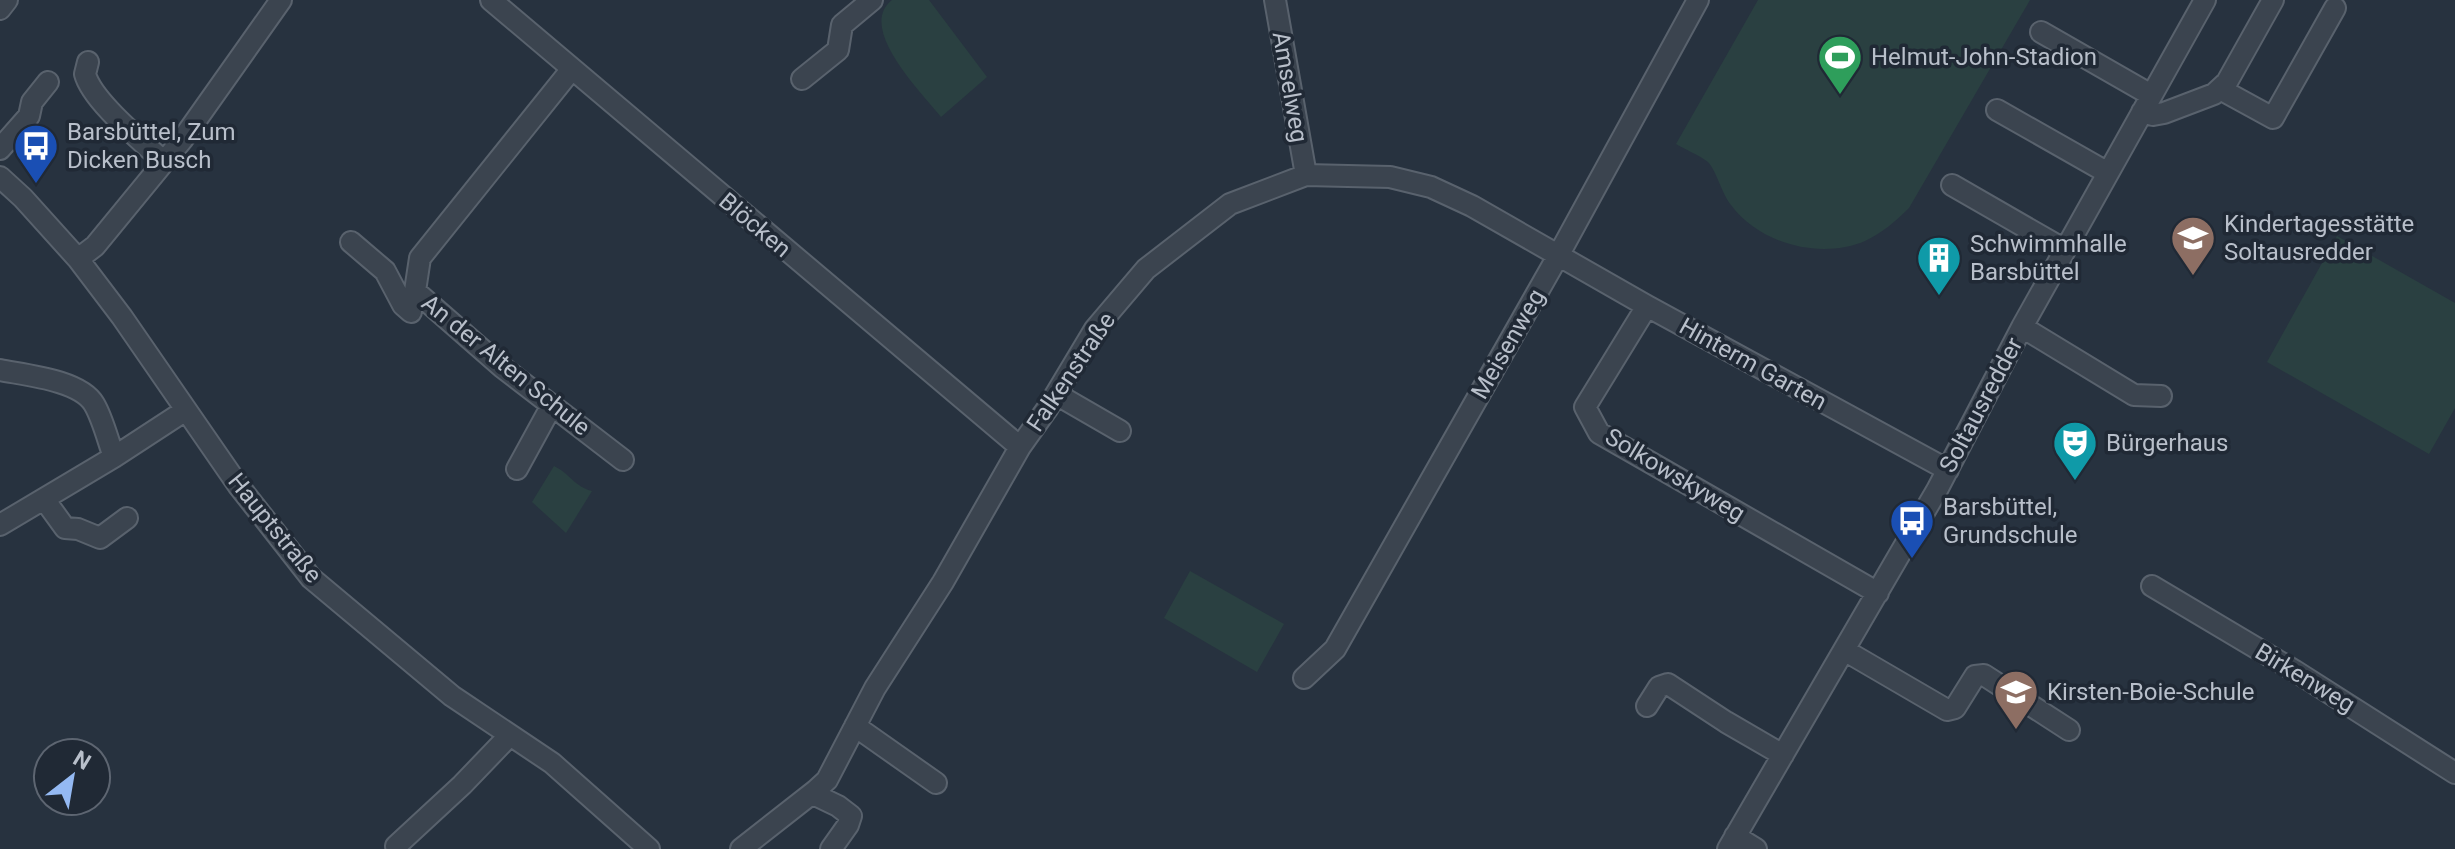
<svg xmlns="http://www.w3.org/2000/svg" width="2455" height="849" font-family="Roboto,sans-serif">
<rect width="100%" height="100%" fill="#27323f"/>
<path fill="#2a4041" d="M 892,0 L 929,0 L 987,77 L 941,117 C 922,93 856,28 892,0 Z
M 1758,0 L 2030,0 L 1909,208 C 1896,221 1882,233 1865,241 C 1820,260 1760,244 1731,205 C 1722,194 1716,170 1708,162 C 1699,155 1686,150 1676,144 Z
M 2337,236 L 2455,303 L 2455,408 L 2429,454 L 2267,362 Z
M 554,466 C 569,473 575,487 592,491 L 566,533 L 532,502 Z
M 1190,571 L 1284,624 L 1257,672 L 1164,618 Z"/>
<g fill="none" stroke-linecap="round" stroke-linejoin="round">
<g stroke="#59626d" stroke-width="24">
<path id="minor" d="M 491,0 L 1020,447
M 1275,0 L 1306,175
M 0,9 L 7,0
M 2041,32 L 2151,95
M 88,62 L 85,74 C 92,101 143,142 164,162
M 571,70 L 420,258 L 415,291 L 502,367 L 623,460
M 802,79 L 838,50 L 842,25 L 872,0
M 2220,89 L 2273,118 L 2335,8
M 1997,110 L 2108,173
M 2142,112 L 2153,115 L 2164,113 L 2214,94 L 2227,82 L 2273,0
M 0,149 L 29,116 L 32,102 L 48,82
M 0,177 L 23,198 L 78,259 L 122,317 L 238,485 L 311,578 L 452,696 L 552,763 L 649,849
M 1952,185 L 2065,250
M 351,242 L 385,271 L 403,305 L 411,312
M 78,259 L 95,246 L 182,140 L 281,0
M 1647,306 L 1585,407 L 1599,433 L 1878,593
M 2022,327 L 2134,395 L 2161,396
M 0,370 C 25,375 80,380 94,404 C 103,419 108,441 114,457
M 1056,394 L 1120,431
M 517,469 L 552,405
M 44,499 L 65,528 L 78,529 L 100,538 L 127,518
M 0,525 L 114,457 L 186,410
M 2152,586 L 2295,671 L 2455,773
M 1844,650 L 1947,710 L 1955,708 L 1975,676 L 1984,675 L 2069,730
M 1304,678 L 1335,649 L 1558,256 L 1698,0
M 1647,706 L 1659,687 L 1668,684 L 1726,722 L 1783,755
M 855,726 L 936,783
M 813,794 L 838,806 L 851,816 L 848,825 L 831,849
M 1735,836 L 1756,849
M 396,846 L 462,785 L 510,735
M 741,849 L 815,791 L 827,780 L 875,688 L 943,582 L 1020,447 L 1047,409 L 1095,329 L 1146,269 L 1230,204 L 1306,175 L 1390,177 L 1431,187 L 1472,206 L 1647,306 L 1948,470
M 1728,849 L 1937,490 L 2022,327 L 2205,0"/>
</g>
<use href="#minor" stroke="#3b444f" stroke-width="20"/>
</g>
<defs>
<g id="stadium-pin" transform="scale(2.3)"><path d="M0 17L-7.5 6A9.5 9.5 0 1 1 7.5 6Z" fill="#2e9e5b" stroke="#202935"/><path d="M0-5a6.5 5 0 1 0 0 10a6.5 5 0 1 0 0-10ZM-3.5-1.8h7v3.6h-7Z" fill="#fff"/></g>
<g id="bus-pin" transform="scale(2.3)"><path d="M0 17L-7.5 6A9.5 9.5 0 1 1 7.5 6Z" fill="#1a4fb4" stroke="#202935"/><path d="M-5-6H5V4H4V6H2V4H-2V6H-4V4H-5ZM-3.5-4V0h7V-4ZM-3.5 1.2v1.5H-2V1.2ZM2 1.2v1.5H3.5V1.2Z" fill="#fff"/></g>
<g id="school-pin" transform="scale(2.3)"><path d="M0 17L-7.5 6A9.5 9.5 0 1 1 7.5 6Z" fill="#8d6e63" stroke="#202935"/><path d="M0-5L7-2L0 1L-7-2ZM-4 1L0 2.5L4 1V4Q0 6-4 4Z" fill="#fff"/></g>
<g id="building-pin" transform="scale(2.3)"><path d="M0 17L-7.5 6A9.5 9.5 0 1 1 7.5 6Z" fill="#0f9aa8" stroke="#202935"/><path d="M-4-6H4V6H1V3H-1V6H-4ZM-2.5-4.3h1.7v1.8h-1.7ZM.8-4.3h1.7v1.8H.8ZM-2.5-1h1.7V.8h-1.7ZM.8-1h1.7V.8H.8Z" fill="#fff"/></g>
<g id="theatre-pin" transform="scale(2.3)"><path d="M0 17L-7.5 6A9.5 9.5 0 1 1 7.5 6Z" fill="#0f9aa8" stroke="#202935"/><path d="M-5-5.5Q0-4 5-5.5V0Q5 5 0 6Q-5 5-5 0ZM-3.3-2.5H-1v1.5H-3.3ZM1-2.5H3.3v1.5H1ZM-2.8 1Q0 5.5 2.8 1Z" fill="#fff"/></g>
</defs>
<g fill-rule="evenodd">
<use href="#stadium-pin" x="1840" y="57"/>
<use href="#bus-pin" x="36" y="146"/>
<use href="#school-pin" x="2193" y="238"/>
<use href="#building-pin" x="1939" y="258"/>
<use href="#theatre-pin" x="2075" y="443"/>
<use href="#bus-pin" x="1912" y="521"/>
<use href="#school-pin" x="2016" y="692"/>
</g>
<g text-anchor="middle" stroke-width="7" stroke-linejoin="round" paint-order="stroke">
<g font-size="24" fill="#b8bfca" stroke="#202935" text-anchor="start">
<text x="1871" y="65">Helmut-John-Stadion</text>
<text x="67" y="140">Barsbüttel, Zum<tspan x="67" dy="28">Dicken Busch</tspan></text>
<text x="2224" y="232">Kindertagesstätte<tspan x="2224" dy="28">Soltausredder</tspan></text>
<text x="1970" y="252">Schwimmhalle<tspan x="1970" dy="28">Barsbüttel</tspan></text>
<text x="2106" y="451">Bürgerhaus</text>
<text x="1943" y="515">Barsbüttel,<tspan x="1943" dy="28">Grundschule</tspan></text>
<text x="2047" y="700">Kirsten-Boie-Schule</text>
</g>
<g font-size="24" fill="#b8bfca" stroke="#202935">
<text transform="translate(1290 87) rotate(80)" y="8">Amselweg</text>
<text transform="translate(755 225) rotate(40)" y="8">Blöcken</text>
<text transform="translate(1508 344) rotate(-60)" y="8">Meisenweg</text>
<text transform="translate(1753 364) rotate(29)" y="8">Hinterm Garten</text>
<text transform="translate(506 365) rotate(39)" y="8">An der Alten Schule</text>
<text transform="translate(1071 372) rotate(-56)" y="8">Falkenstraße</text>
<text transform="translate(1981 405) rotate(-62)" y="8">Soltausredder</text>
<text transform="translate(1675 475) rotate(31)" y="8">Solkowskyweg</text>
<text transform="translate(275 528) rotate(51)" y="8">Hauptstraße</text>
<text transform="translate(2305 678) rotate(31)" y="8">Birkenweg</text>
</g>
</g>
<g transform="translate(72 777) rotate(31)"><circle r="38" fill="#202935" stroke="#5d6571" stroke-width="2"/>
<path d="M0-6L14 30L0 20L-14 30Z" fill="#94b9f3"/>
<text y="-12" font-size="22" font-weight="bold" text-anchor="middle" fill="#b8bfca">N</text>
</g>
</svg>
